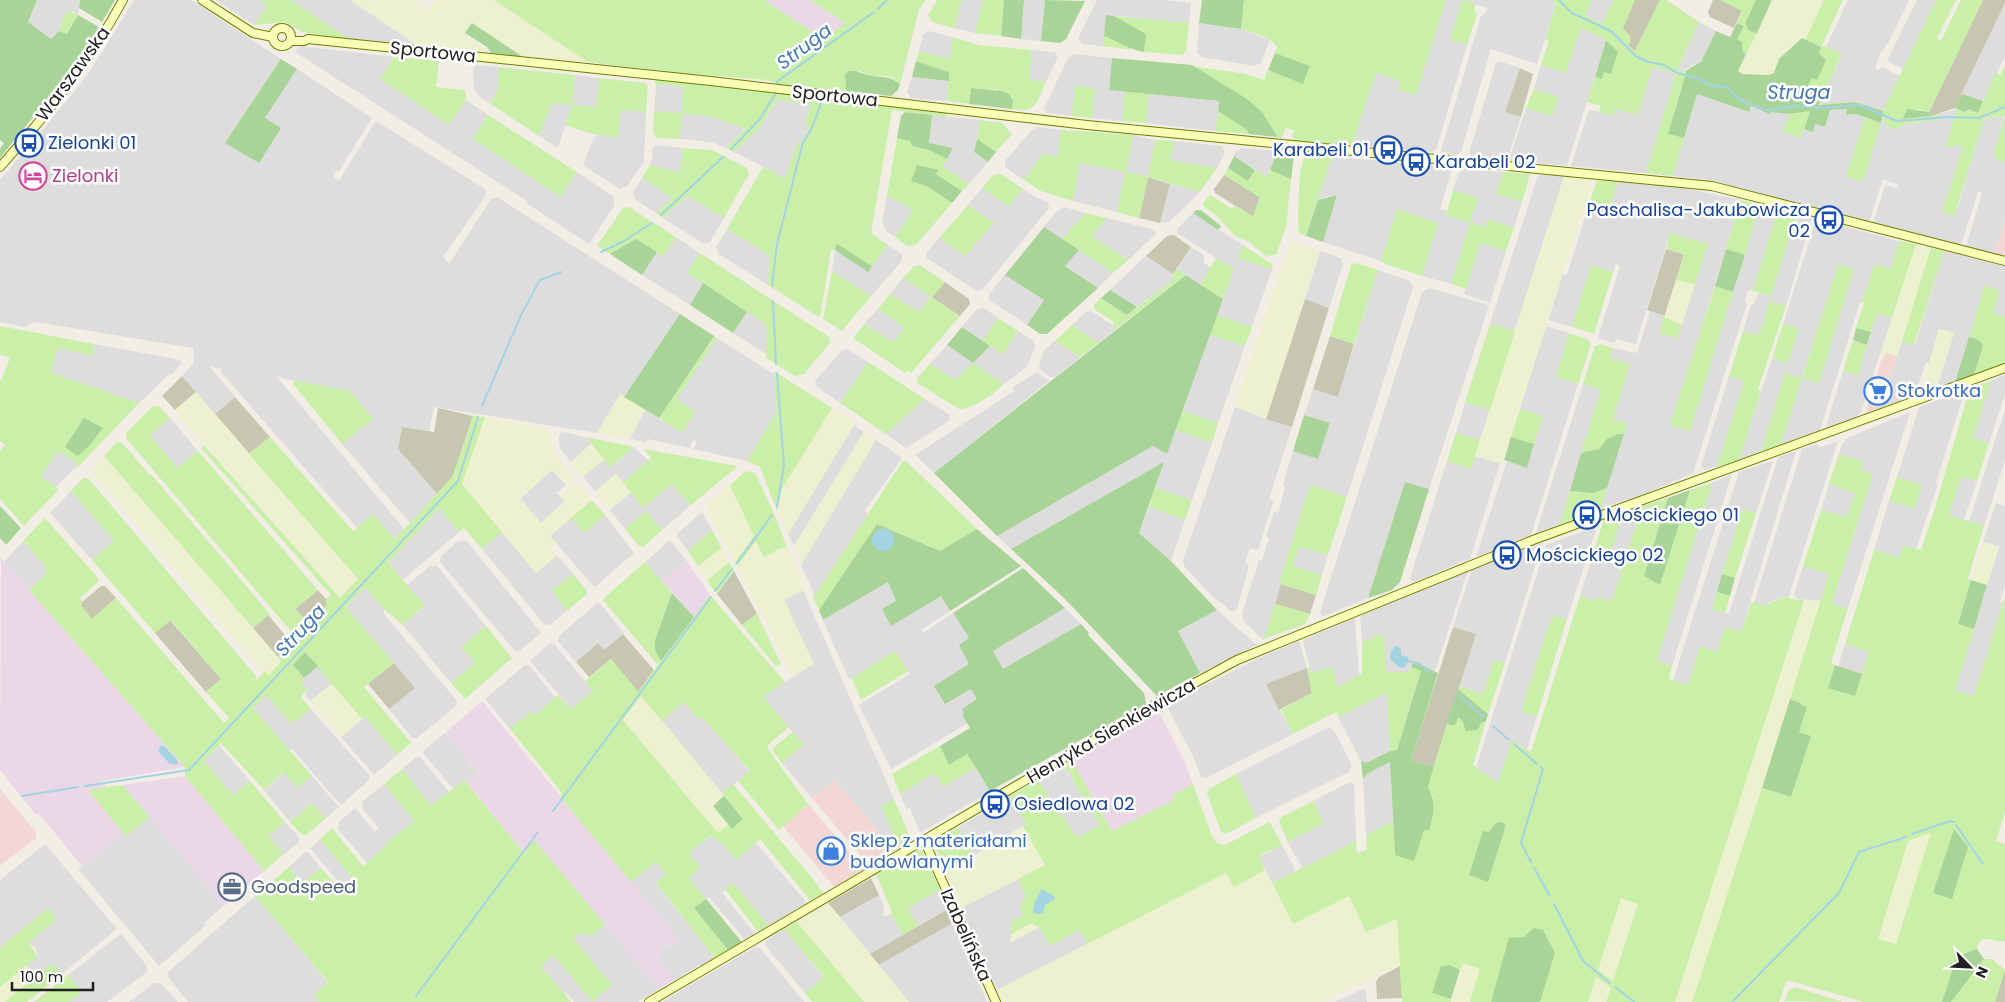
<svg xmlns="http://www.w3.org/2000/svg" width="2005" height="1002" font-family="Poppins,sans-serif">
<rect width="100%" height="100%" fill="#f2eee6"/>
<path fill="#dedddd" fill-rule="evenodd" d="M 37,0 L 80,0 L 78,15 L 72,11 L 61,21 L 59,31 L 51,39 L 28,22 Z
M 134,0 L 191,0 L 281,59 L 226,143 L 259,163 L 265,118 L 297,69 L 372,118 L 339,171 L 335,172 L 333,176 L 339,181 L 376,121 L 485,189 L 486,195 L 443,257 L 449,264 L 491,199 L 497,197 L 680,314 L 624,397 L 620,394 L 597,433 L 434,407 L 429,432 L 402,427 L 398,449 L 437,494 L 410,523 L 342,444 L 373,419 L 350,392 L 277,377 L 404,529 L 395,540 L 373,514 L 357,528 L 220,371 L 222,369 L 209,366 L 235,397 L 215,414 L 182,376 L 194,363 L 193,348 L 49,324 L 33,322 L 25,327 L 0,322 L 0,180 L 75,91 L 91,70 Z
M 216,0 L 259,0 L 267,5 L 254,25 Z
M 291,0 L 350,0 L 420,47 L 349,39 Z
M 962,0 L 983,0 L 975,33 L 954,28 Z
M 1024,0 L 1045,0 L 1041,41 L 1021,39 Z
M 1097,0 L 1164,0 L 1191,3 L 1189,23 L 1107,15 L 1103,46 L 1082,44 L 1078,38 Z
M 1446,0 L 1552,0 L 1556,4 L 1537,64 L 1491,49 L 1461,152 L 1457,155 L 1443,154 L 1441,151 L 1481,16 L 1485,14 L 1487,8 L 1462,0 L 1450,40 L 1467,45 L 1436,150 L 1432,152 L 1352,145 L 1376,73 L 1401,81 L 1398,90 L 1416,95 Z
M 1592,0 L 1614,0 L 1603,24 L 1585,16 Z
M 1848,0 L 1909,0 L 1889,41 L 1880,54 L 1875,68 L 1878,70 L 1882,67 L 1900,76 L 1883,111 L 1855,102 L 1818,105 L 1842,55 L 1826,47 Z
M 1917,0 L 1936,0 L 1903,69 L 1889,62 L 1888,59 Z
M 2005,3 L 2005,56 L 1983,101 L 1962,94 Z
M 1699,22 L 1716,31 L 1701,62 L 1676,74 L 1646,173 L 1571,166 L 1588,112 L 1593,110 L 1613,116 L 1615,109 L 1653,66 L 1676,74 Z
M 1199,23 L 1241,29 L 1270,40 L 1261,63 L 1254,66 L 1201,57 L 1197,52 Z
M 1581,28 L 1606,40 L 1567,166 L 1509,160 L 1526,108 L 1552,115 L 1558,97 L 1534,89 L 1541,65 L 1566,73 Z
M 929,31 L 953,37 L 950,59 L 919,51 L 923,34 Z
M 300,46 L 394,57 L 380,79 L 449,125 L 466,100 L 488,115 L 473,139 L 560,196 L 577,172 L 614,197 L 614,206 L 589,244 L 526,203 L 527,201 L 295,52 Z
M 1032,50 L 1055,52 L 1058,57 L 1046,82 L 1029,80 Z
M 1075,54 L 1112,58 L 1109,89 L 1125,91 L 1122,121 L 1092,118 L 1095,88 L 1075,86 L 1072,116 L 1046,113 L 1044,108 L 1068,58 Z
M 1499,61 L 1520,68 L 1505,112 L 1521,117 L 1507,160 L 1471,156 L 1469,153 L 1496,63 Z
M 477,65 L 498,67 L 498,89 L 491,104 L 480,97 L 474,89 L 473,68 Z
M 575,75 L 599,78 L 597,107 L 572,105 L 558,148 L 539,136 L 552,103 L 572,105 Z
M 912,77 L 949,81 L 947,101 L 911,98 L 907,92 Z
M 660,84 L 684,87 L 682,113 L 710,116 L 746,129 L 726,148 L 711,142 L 680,139 L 682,114 L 654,111 L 656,87 Z
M 1149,94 L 1219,101 L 1216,131 L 1146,123 Z
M 1697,94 L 1748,112 L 1750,106 L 1768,114 L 1771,112 L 1789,114 L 1783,132 L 1801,138 L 1804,129 L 1813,131 L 1815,124 L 1830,110 L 1848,109 L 1847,115 L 1856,114 L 1865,118 L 1846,176 L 1862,182 L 1882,119 L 1904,124 L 1918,123 L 1937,120 L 1939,114 L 1957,109 L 1945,147 L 1964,145 L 1942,212 L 1957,210 L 1984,119 L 1999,116 L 2001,117 L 2005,115 L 1995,149 L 1994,158 L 2005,162 L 2005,220 L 1994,254 L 1966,247 L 1982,193 L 1978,192 L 1961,245 L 1873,223 L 1885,185 L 1898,189 L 1899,185 L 1883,179 L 1869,222 L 1707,180 L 1673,176 Z
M 776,100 L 811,104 L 805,124 L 809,128 L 801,143 L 798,142 L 785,178 L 734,152 L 760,128 Z
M 621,110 L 646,112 L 644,162 L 626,187 L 620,189 L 584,166 L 584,162 L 594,138 L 598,135 L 618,137 Z
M 932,115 L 980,120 L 974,152 L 988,162 L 969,184 L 941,166 L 952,148 L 928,144 Z
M 1038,127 L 1061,130 L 1057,157 L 1043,153 L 1024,180 L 1005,167 L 1005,161 L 1032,130 Z
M 1133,135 L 1155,140 L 1148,177 L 1126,172 L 1117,212 L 1073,201 L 1080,163 L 1125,172 Z
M 1174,141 L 1222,146 L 1225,152 L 1217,168 L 1170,160 Z
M 656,145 L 683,148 L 680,173 L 650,165 L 653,156 L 652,149 Z
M 1242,148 L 1277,151 L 1267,177 L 1234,156 L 1235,152 Z
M 1332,156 L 1449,168 L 1452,170 L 1440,209 L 1447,211 L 1446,214 L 1478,198 L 1453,190 L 1459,172 L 1463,169 L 1503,172 L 1496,194 L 1522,202 L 1514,228 L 1488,220 L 1485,227 L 1470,223 L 1451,284 L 1422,276 L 1438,223 L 1397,209 L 1381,261 L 1323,242 L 1337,195 L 1325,197 L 1318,200 Z
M 1538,175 L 1564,176 L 1515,331 L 1490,324 Z
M 642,178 L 673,198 L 656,213 L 635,199 L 633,192 Z
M 1618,182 L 1684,188 L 1741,200 L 1671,425 L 1690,431 L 1760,205 L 1778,209 L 1753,291 L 1748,290 L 1745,301 L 1747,304 L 1693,473 L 1645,494 L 1601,508 L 1627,424 L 1613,419 L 1629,364 L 1610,358 L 1613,348 L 1637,353 L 1650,311 L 1665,316 L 1659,333 L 1678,338 L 1707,244 L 1670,233 L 1636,344 L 1616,339 L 1615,343 L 1598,338 L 1620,266 L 1616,264 L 1613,272 L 1591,265 L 1572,327 L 1548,320 L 1563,274 L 1567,275 L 1588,207 L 1608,212 Z
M 1170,184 L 1200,192 L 1169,222 L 1160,223 Z
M 982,188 L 1009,206 L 1023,189 L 1036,197 L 1048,202 L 1049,208 L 982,290 L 976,291 L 927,258 L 926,253 L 939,238 L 965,256 L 994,223 L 968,205 Z
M 687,196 L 724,218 L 710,242 L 704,244 L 663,218 Z
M 887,196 L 913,210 L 895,237 L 886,231 L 882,221 Z
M 1064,207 L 1085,213 L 1062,239 L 1044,227 L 1056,212 Z
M 1193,213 L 1243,245 L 1238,258 L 1272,269 L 1252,327 L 1217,315 L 1234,269 L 1177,233 L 1177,229 Z
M 1797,214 L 1812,218 L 1786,306 L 1770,301 L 1759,335 L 1743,331 L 1751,305 L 1754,304 L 1758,293 L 1771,296 Z
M 1107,218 L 1155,230 L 1156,234 L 1128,260 L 1092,236 Z
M 1816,219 L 1899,241 L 1891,269 L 1875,265 L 1862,302 L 1860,302 L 1820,430 L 1781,445 L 1802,378 L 1785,373 L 1761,452 L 1739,460 L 1772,359 L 1788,363 L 1799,328 L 1783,324 ZM 1838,264 L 1854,269 L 1819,383 L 1802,377 Z
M 727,229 L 770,256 L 768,285 L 719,254 L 716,247 Z
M 676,237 L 700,253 L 688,273 L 703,283 L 690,305 L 642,275 L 657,252 L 663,257 Z
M 1480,243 L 1506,251 L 1490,303 L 1464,294 Z
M 888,245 L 902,254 L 902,261 L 871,296 L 832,271 L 835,250 L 868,271 Z
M 1191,247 L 1204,255 L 1204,263 L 1211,268 L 1201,284 L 1177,269 Z
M 1079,250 L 1113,273 L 1098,288 L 1064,265 Z
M 1320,251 L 1341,258 L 1343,264 L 1329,308 L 1305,299 Z
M 1944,251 L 2005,266 L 2005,317 L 1993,313 L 2000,291 L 1985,286 L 1955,382 L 1936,389 L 1954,333 L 1939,329 L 1929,363 L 1926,362 L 1915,395 L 1880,408 L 1902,341 L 1915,345 Z
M 1146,256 L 1173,274 L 1172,281 L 1137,307 L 1110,290 Z
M 1378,270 L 1410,281 L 1413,287 L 1347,497 L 1310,485 L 1279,583 L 1281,584 L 1264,639 L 1262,639 L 1244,622 L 1242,614 L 1259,560 L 1262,561 L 1269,538 L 1266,536 L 1274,512 L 1278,513 L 1285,487 L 1283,484 L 1293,451 L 1318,458 L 1330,423 L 1304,415 L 1313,389 L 1338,396 Z
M 1005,275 L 1044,300 L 1027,325 L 989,300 L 989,294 Z
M 903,278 L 931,297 L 918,313 L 890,294 Z
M 1429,288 L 1489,305 L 1429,489 L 1405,482 L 1368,598 L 1322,617 L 1320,612 L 1422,292 Z
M 984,308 L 998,318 L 983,341 L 962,327 L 977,309 Z
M 878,309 L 905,328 L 892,343 L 864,324 Z
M 1091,311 L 1117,328 L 1098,343 L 1072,325 L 1086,312 Z
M 747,312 L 767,325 L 768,355 L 733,333 Z
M 1877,313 L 1892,318 L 1861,412 L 1857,417 L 1825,429 L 1843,371 L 1858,375 Z
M 1546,326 L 1569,333 L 1556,377 L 1578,384 L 1531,535 L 1476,557 L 1507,461 L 1527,468 L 1543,416 L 1520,409 Z
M 1018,331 L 1034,341 L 1035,347 L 1027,367 L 1004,384 L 973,363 L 955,380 L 930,364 L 947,345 L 973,363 L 990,346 L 1003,354 Z
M 1210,335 L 1245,346 L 1218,423 L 1183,411 Z
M 717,338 L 774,374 L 777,411 L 747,461 L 693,449 L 697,443 L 694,440 L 689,448 L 648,439 L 646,442 L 630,439 L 645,410 L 682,433 L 676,399 Z
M 1055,341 L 1080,357 L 1055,377 L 1050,377 L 1040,369 L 1039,366 L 1044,350 Z
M 94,344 L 181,360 L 181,364 L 171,375 L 168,375 L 139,403 L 50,372 L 58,348 L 93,356 Z
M 848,349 L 868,362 L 840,403 L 816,386 L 815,381 L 842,350 Z
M 1037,372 L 1049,381 L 934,473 L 915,455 L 1014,391 L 1013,387 Z
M 2005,375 L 2005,394 L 1989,443 L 1973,438 L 1991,381 Z
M 1729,376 L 1745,381 L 1718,466 L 1705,470 L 1701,466 Z
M 1583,384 L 1601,390 L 1560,524 L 1536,533 Z
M 1965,390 L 1936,483 L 1938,484 L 1916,549 L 1903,545 L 1899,557 L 1874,550 L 1889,501 L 1915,509 L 1922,485 L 1897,477 L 1919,407 Z
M 925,399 L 950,415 L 949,421 L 906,448 L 886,434 Z
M 1465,402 L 1490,410 L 1480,440 L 1456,433 Z
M 1235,407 L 1292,427 L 1269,499 L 1274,500 L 1258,550 L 1250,548 L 1245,562 L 1249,567 L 1236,611 L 1232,612 L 1210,594 L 1184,566 L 1183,560 Z
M 2005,409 L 2005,460 L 1984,526 L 1969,522 Z
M 1910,412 L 1849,605 L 1844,608 L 1832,605 L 1873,474 L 1861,470 L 1864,462 L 1839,454 L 1842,444 L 1847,438 Z
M 170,418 L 198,451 L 177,469 L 149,435 Z
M 854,425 L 864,432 L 794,546 L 788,534 Z
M 1176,430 L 1212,443 L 1192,500 L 1155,488 L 1163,463 L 1011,549 L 997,536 L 1153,446 L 1167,454 Z
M 562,432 L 586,437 L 591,444 L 571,462 L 561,450 L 559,443 L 559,435 Z
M 876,440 L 902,458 L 865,511 L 868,514 L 815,596 L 801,565 Z
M 1838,441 L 1789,596 L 1769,602 L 1768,606 L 1754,603 L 1802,449 L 1818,444 L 1818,448 Z
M 634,447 L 649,461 L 623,482 L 616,474 L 595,491 L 583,477 L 604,459 L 611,467 Z
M 58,450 L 76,462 L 77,466 L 56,487 L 41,476 Z
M 1796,451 L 1741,632 L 1717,652 L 1700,646 L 1688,685 L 1673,681 L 1739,472 L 1773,461 L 1756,513 L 1743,509 L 1712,609 L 1729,614 L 1778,457 Z
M 1475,456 L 1500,463 L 1470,559 L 1413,582 L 1410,578 L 1447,461 L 1471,469 Z
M 552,470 L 566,485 L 557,493 L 565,501 L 541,523 L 520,499 Z
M 1732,474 L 1672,666 L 1656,662 L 1712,483 Z
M 1961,477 L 1977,481 L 1964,520 L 1949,515 Z
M 672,484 L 690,506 L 662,530 L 646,511 L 625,529 L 610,510 L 631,492 L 644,507 Z
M 1829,484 L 1855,492 L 1847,518 L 1821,510 Z
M 71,491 L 114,541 L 92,560 L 50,513 Z
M 1996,503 L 2005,506 L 2005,585 L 2000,602 L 2003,603 L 1974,697 L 1955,691 L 1999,547 L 1983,542 Z
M 1642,506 L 1612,602 L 1598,597 L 1596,601 L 1580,596 L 1592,557 L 1608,562 L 1623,512 Z
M 1149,507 L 1185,520 L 1171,561 L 1139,533 Z
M 439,508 L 459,532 L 403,580 L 388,563 Z
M 702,512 L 712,530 L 688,551 L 677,536 L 678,533 Z
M 605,515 L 634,553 L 596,586 L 593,586 L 550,536 L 571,518 L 584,532 Z
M 1597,526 L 1567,619 L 1552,615 L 1521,711 L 1537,716 L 1527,749 L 1512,741 L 1498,783 L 1479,770 L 1477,765 L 1546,545 Z
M 502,532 L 536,573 L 557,555 L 573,574 L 552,591 L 567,611 L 550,625 L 544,624 L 482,549 Z
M 466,540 L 541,633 L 518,652 L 515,651 L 440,562 L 441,556 L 458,541 Z
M 670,540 L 686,560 L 662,581 L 645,562 Z
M 23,541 L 45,566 L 46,574 L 29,590 L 4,562 Z
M 1542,543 L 1505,663 L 1494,660 L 1483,694 L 1459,686 L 1475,635 L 1453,627 L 1472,569 Z
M 1299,546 L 1328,555 L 1322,575 L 1293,566 Z
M 430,566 L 437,566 L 486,626 L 461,647 L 475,663 L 451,683 L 403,625 L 425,606 L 407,585 Z
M 1803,566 L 1829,574 L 1821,601 L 1797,599 L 1794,594 Z
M 1468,571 L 1435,671 L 1414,661 L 1409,672 L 1386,672 L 1384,634 L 1362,642 L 1360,616 Z
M 888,582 L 896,601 L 941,596 L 950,611 L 921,630 L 923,633 L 953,613 L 969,639 L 971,689 L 978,699 L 962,714 L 968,723 L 891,769 L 859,705 L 910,674 L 895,651 L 849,680 L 823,620 Z
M 365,587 L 385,610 L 383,613 L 457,701 L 457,705 L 417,738 L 412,738 L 389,709 L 414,687 L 346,607 Z
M 803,590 L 894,799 L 881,806 L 899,847 L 894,849 L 835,780 L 812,798 L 782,763 L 804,745 L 763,697 L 813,664 L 784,599 Z
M 597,603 L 600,603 L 624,633 L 604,650 L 598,643 L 576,662 L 558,641 L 559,636 Z
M 1065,608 L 1081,624 L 1003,670 L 993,651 Z
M 1217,610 L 1257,645 L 1200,673 L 1178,631 Z
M 1355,618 L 1359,675 L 1337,687 L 1311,673 L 1303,640 Z
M 1299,641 L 1307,668 L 1266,685 L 1293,734 L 1206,778 L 1201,777 L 1193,756 L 1166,705 L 1257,659 Z
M 550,643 L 554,644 L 593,691 L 571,709 L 530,661 Z
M 1845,644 L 1869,652 L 1862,674 L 1838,666 Z
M 525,665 L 529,665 L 555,697 L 534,716 L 531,712 L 510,729 L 485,699 Z
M 318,666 L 332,683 L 311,701 L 306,696 L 307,690 L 302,683 L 302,679 Z
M 1387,692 L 1390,751 L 1366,763 L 1361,761 L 1338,717 Z
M 265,694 L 292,724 L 311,709 L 370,776 L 369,780 L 341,805 L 292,749 L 289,750 L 253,708 Z
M 684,702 L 698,719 L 702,717 L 750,772 L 722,793 L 662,721 Z
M 365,717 L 397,755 L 374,775 L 341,737 Z
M 1329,727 L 1333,729 L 1352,766 L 1349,772 L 1256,818 L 1236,774 Z
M 445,733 L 479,774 L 467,783 L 463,780 L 453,789 L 424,754 L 423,751 Z
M 219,745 L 250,781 L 233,795 L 204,761 Z
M 416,757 L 420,757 L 449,792 L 431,806 L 402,769 Z
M 1390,762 L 1393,821 L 1366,835 L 1363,779 L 1367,774 Z
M 1062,764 L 1067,773 L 1071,771 L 1073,776 L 1071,778 L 1081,795 L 1085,797 L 1101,825 L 1077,838 L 1061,813 L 1057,815 L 1051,811 L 1044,800 L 1049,796 L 1038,780 Z
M 975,768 L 990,791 L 920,833 L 910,808 L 906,809 L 900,794 L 935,773 L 943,787 Z
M 284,772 L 298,788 L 312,776 L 339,807 L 325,819 L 311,803 L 290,822 L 264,790 Z
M 1350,782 L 1354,784 L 1356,841 L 1302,868 L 1288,842 L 1324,823 L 1313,801 Z
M 384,784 L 414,821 L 385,844 L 387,846 L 367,863 L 338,829 L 339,822 L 355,808 L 375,832 L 379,829 L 362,808 L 362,802 Z
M 1010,796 L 1027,824 L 974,856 L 958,828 Z
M 150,817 L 224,906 L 204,923 L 205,926 L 159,966 L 78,869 L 124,833 L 126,835 Z
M 285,822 L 299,837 L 299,842 L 284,854 L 268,836 Z
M 712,835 L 719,840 L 736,859 L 756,843 L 807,903 L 769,926 L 733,883 L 722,893 L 755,934 L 745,940 L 709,897 L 706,899 L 689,878 L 689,853 Z
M 320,839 L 355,881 L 345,890 L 310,848 Z
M 45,844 L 117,929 L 62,974 L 52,964 L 35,977 L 26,965 L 38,955 L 36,948 L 27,943 L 48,908 L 0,948 L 0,880 Z
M 1282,845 L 1296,871 L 1272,883 L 1259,857 Z
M 305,852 L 308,852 L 321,868 L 302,883 L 289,867 Z
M 656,862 L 666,875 L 656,884 L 715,958 L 701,966 L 699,965 L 675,980 L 670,972 L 659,961 L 659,956 L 661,950 L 670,943 L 680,941 L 631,882 Z
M 1018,879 L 1026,897 L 1024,915 L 1011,942 L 1039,927 L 1080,930 L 1087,944 L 997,990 L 961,908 Z
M 940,890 L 948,909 L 918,926 L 908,908 Z
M 879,895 L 884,908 L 883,914 L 884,917 L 891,914 L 903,935 L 870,954 L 840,917 Z
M 255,896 L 328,983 L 314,995 L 320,1002 L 188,1002 L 168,977 L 168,972 Z
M 953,923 L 973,968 L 973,974 L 975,974 L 987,1002 L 909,1002 L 879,965 Z
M 605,924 L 659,989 L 638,1002 L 592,1002 L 612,985 L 573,938 L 581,933 L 586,933 L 591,936 Z
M 784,929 L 824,978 L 805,993 L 765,945 L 766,941 Z
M 121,934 L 147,966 L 147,972 L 107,1002 L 69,1002 L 82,992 L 68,975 Z
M 755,947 L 760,948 L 804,1002 L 662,1002 Z
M 553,955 L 592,1002 L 574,1002 L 566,992 L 563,993 L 541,965 Z
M 154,983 L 161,983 L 178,1002 L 129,1002 Z
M 1362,989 L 1366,991 L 1367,1002 L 1335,1002 Z"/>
<path fill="#f3d7d5" d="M 2005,220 L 2005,254 L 2000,256 L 1994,254 Z
M 1886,353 L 1897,356 L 1880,408 L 1868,413 L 1866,410 L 1881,361 Z
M 835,780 L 894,849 L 869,865 L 812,798 Z
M 0,789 L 36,832 L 36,838 L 0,866 Z
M 808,804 L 862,867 L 862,870 L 834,887 L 783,826 Z"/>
<path fill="#ebd8e7" d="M 764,0 L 810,0 L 845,23 L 823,39 Z
M 1,558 L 185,767 L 102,781 L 107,788 L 88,790 L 124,833 L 82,866 L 40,815 L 35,814 L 0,770 Z
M 686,560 L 710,595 L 694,617 L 662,581 Z
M 482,701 L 680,941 L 673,947 L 669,943 L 661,950 L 659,956 L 659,962 L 670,972 L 675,980 L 659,989 L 534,841 L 525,854 L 467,783 L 479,773 L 445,733 Z
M 1153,712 L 1160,714 L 1186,764 L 1192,782 L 1189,787 L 1172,795 L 1174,800 L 1112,831 L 1071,759 Z
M 185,776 L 264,871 L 224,906 L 122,785 Z"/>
<path fill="#c7c7b1" d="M 1635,0 L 1660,0 L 1635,51 L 1629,46 L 1622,28 Z
M 1713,0 L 1720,0 L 1742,10 L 1734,28 L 1710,17 L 1708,12 Z
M 1983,0 L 2005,0 L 2005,3 L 1955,108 L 1931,116 L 1929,112 Z
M 1520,68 L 1533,74 L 1521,117 L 1505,112 Z
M 1224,175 L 1260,197 L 1253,217 L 1215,193 L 1214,189 Z
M 1148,177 L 1170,184 L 1160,223 L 1139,218 Z
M 1174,235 L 1191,247 L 1173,274 L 1146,256 L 1167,236 Z
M 1666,249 L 1684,254 L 1665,316 L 1647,310 Z
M 945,282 L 969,299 L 970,304 L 960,316 L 931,297 Z
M 1305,299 L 1329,308 L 1292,427 L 1266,419 Z
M 1330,336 L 1354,344 L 1338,397 L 1313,389 Z
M 182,376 L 196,392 L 175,410 L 162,396 Z
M 235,397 L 270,437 L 249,454 L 215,414 Z
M 438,408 L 473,416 L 453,476 L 437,494 L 398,449 L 402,427 L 434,432 Z
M 734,571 L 757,614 L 742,625 L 717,594 Z
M 1281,584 L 1316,595 L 1310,614 L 1275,604 Z
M 101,586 L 105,586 L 116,598 L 92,619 L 81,606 L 82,602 Z
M 318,590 L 326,599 L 326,606 L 309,624 L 295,609 Z
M 268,615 L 291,642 L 278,657 L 253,628 Z
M 170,620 L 221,679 L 206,692 L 155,633 Z
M 1453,627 L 1476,634 L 1434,766 L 1411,761 Z
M 623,634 L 654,670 L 638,692 L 611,659 L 589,677 L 576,662 L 598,643 L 604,650 Z
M 394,663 L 415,688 L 389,709 L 368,684 Z
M 1307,668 L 1312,693 L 1279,710 L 1266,684 Z
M 871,878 L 879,895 L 840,917 L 828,903 Z
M 948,909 L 953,923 L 879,965 L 870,954 Z
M 1400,966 L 1402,998 L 1377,999 L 1376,982 L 1379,977 Z
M 2005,970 L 2005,1002 L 1995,1002 Z"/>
<path fill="#eef1d0" d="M 350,0 L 419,0 L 417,5 L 428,12 L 436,0 L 494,0 L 588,62 L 523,57 L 472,23 L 464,35 L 488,51 L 488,53 L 420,47 Z
M 1772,0 L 1824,0 L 1805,40 L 1801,39 L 1774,73 L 1768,75 L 1742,74 L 1738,71 Z
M 1564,176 L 1593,180 L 1502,464 L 1475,456 Z
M 1295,243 L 1320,251 L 1266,419 L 1235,407 L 1281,270 L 1291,245 Z
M 1916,244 L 1931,248 L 1897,356 L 1886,353 L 1884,358 L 1880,357 Z
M 1676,280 L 1695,284 L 1682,325 L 1664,317 Z
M 1939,329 L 1954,333 L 1936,389 L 1920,394 Z
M 196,392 L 358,579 L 340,599 L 175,410 Z
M 621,394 L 645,410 L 630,439 L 597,433 Z
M 832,408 L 851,419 L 854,425 L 788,534 L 777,511 L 782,489 Z
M 485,417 L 546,429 L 551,434 L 555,455 L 572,476 L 572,480 L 566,485 L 552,470 L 520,498 L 541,523 L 565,502 L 560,496 L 575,484 L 578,483 L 592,500 L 550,536 L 557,543 L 551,548 L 557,555 L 536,573 L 462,484 Z
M 864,432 L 876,440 L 801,565 L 794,546 Z
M 591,444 L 604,459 L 583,477 L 571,462 Z
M 104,456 L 282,662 L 269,675 L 265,671 L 261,670 L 93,473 L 93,468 Z
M 616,474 L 631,492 L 610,510 L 595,491 Z
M 730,485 L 754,536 L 735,562 L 707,509 L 709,502 Z
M 756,540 L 764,558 L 778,549 L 787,547 L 805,589 L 784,600 L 814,664 L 793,676 L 737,566 Z
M 1983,542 L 1999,546 L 1987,585 L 1971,580 Z
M 722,548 L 729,562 L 707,581 L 698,566 Z
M 1804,600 L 1821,601 L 1762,788 L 1692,1002 L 1675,1002 Z
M 332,683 L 362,719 L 341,737 L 311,701 Z
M 641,695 L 724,796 L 713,806 L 729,825 L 719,832 L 716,831 L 623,720 Z
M 1023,826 L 1045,866 L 961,908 L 946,872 Z
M 1931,833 L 1896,944 L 1877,939 L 1908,841 Z
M 1265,870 L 1279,899 L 1349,896 L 1398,919 L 1400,964 L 1321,1002 L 1003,1002 L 997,990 L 1226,873 L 1234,887 Z
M 1621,897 L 1638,904 L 1613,982 L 1598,970 Z
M 828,903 L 870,954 L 909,1002 L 864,1002 L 797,922 Z
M 1031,923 L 1038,928 L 1011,942 L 1011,934 Z
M 1463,962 L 1481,969 L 1470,1002 L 1451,1002 Z
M 26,965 L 35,977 L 5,1002 L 0,1002 L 0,987 Z
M 1596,977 L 1611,988 L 1606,1002 L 1588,1002 Z"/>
<path fill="#caefa9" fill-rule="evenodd" d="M 259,0 L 291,0 L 349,39 L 302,32 L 286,22 L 254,25 L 267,5 Z
M 494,0 L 764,0 L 823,39 L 845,23 L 810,0 L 925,0 L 919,10 L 900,84 L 892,77 L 885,76 L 872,76 L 860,71 L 845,75 L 846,91 L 781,85 L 768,80 L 682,73 L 588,62 Z
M 937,0 L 962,0 L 954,28 L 932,22 L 928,15 Z
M 983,0 L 1004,0 L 1001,36 L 975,33 Z
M 1244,0 L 1446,0 L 1416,95 L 1398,90 L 1401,81 L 1376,73 L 1352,145 L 1295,141 L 1292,136 L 1294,131 L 1286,128 L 1282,138 L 1278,137 C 1257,99 1228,88 1192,66 L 1246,74 L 1264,80 L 1268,70 L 1303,83 L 1310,66 L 1275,53 L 1277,47 C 1271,36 1253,33 1241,29 Z
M 1462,0 L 1476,4 L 1474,11 L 1477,14 L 1467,45 L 1450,40 Z
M 1552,0 L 1592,0 L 1585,16 L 1602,23 L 1614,0 L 1635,0 L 1623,28 L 1631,37 L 1629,46 L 1635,51 L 1660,0 L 1667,0 L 1699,22 L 1676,73 L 1687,70 L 1668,134 L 1684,138 L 1673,176 L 1646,173 L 1676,74 L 1653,66 L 1638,115 L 1615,109 L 1613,116 L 1599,112 L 1601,106 L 1587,102 L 1595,77 L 1602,79 L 1604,72 L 1618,53 L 1606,40 L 1581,28 L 1566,73 L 1541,65 L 1549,41 L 1545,40 L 1556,4 Z
M 1720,0 L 1756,0 L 1745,23 L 1749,31 L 1757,33 L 1746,54 L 1743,52 L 1743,47 L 1737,39 L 1744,26 L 1737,23 L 1742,11 Z
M 1824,0 L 1843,0 L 1822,45 L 1842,54 L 1821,99 L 1805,92 L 1812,77 L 1817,80 L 1818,53 L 1821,47 L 1805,40 Z
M 1936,0 L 1956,0 L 1937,38 L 1941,41 L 1961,0 L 1983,0 L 1929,112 L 1917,109 L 1903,119 L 1927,117 L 1939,114 L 1938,120 L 1905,124 L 1899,128 L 1893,129 L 1888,127 L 1881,115 Z
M 68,11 L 78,15 L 67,34 L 59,31 L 61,21 Z
M 1114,16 L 1189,23 L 1186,51 L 1182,55 L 1144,52 L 1145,34 Z
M 1104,36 L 1124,44 L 1133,50 L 1103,46 Z
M 953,37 L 979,45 L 1032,50 L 1029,80 L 1046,82 C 1036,103 1038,113 1012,109 L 1013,101 L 996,89 C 988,91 980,88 971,88 L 969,104 L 947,101 L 949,72 L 916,61 L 919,51 L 950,59 Z
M 394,57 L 439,61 L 436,87 L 465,90 L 466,100 L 449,125 L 380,79 Z
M 2005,66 L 2005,115 L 2001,118 L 1999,116 L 1984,119 L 1954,217 L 1942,212 L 1963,146 L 1945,147 L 1957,109 L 1965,112 L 1969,109 L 1978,113 L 1996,73 L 2000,75 Z
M 498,67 L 575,75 L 572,105 L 596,107 L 599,78 L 645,83 L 648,86 L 646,112 L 621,110 L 618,138 L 589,133 L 565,125 L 572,105 L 552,103 L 539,136 L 491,104 L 498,89 Z
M 658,79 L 948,111 L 947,117 L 892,110 L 871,233 L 888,245 L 872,266 L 836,243 L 835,250 L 831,250 L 821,313 L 819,317 L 768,285 L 770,256 L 727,229 L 763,167 L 785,178 L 798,142 L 801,143 L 809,128 L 805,124 L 811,104 L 776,100 L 760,128 L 734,152 L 726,148 L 746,129 L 710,116 L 682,114 L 680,139 L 657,138 L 653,133 L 654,111 L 681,113 L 684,87 L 660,84 L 656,87 L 655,81 Z
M 1075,86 L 1095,88 L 1092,118 L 1072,116 Z
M 1534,89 L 1559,97 L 1552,116 L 1526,108 Z
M 1125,91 L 1149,94 L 1146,123 L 1122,121 Z
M 1218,111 L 1246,129 L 1249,134 L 1216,131 Z
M 1810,111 L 1801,138 L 1783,132 L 1789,114 Z
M 488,115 L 577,172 L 560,197 L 473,139 Z
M 2005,117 L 2005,162 L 1994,158 L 1995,149 Z
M 1865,118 L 1881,123 L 1863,182 L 1846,176 Z
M 980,120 L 1002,123 L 1012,134 L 996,152 L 977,139 Z
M 1061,130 L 1133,135 L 1126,172 L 1148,176 L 1155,140 L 1174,141 L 1170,160 L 1217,168 L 1200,192 L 1148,177 L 1139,218 L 1117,212 L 1125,172 L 1080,163 L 1073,201 L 1041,191 L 1024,180 L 1043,153 L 1057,157 Z
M 897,138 L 910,141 L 912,146 L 929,150 L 947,159 L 942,166 L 969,184 L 962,191 L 936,174 L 938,170 L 911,181 L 928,187 L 952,203 L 916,245 L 907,246 L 895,237 L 913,210 L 887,196 Z
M 683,148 L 712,150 L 747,168 L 749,174 L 724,218 L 687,196 L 663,218 L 656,213 L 673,198 L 642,178 L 650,165 L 680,173 Z
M 1306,154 L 1332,156 L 1306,236 L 1299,233 C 1297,229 1299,176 1301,169 C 1302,164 1304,159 1306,154 Z
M 1228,168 L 1248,181 L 1255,170 L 1267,177 L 1270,170 L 1291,179 L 1286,227 L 1276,255 L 1266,256 L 1249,242 L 1235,236 L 1217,216 L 1203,206 L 1204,202 L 1210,195 L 1232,209 L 1235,205 L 1253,216 L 1260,197 L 1224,175 Z
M 1503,172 L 1530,174 L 1522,202 L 1496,194 Z
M 1001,174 L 1023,189 L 1009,206 L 982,188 L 993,175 Z
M 1597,180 L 1618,182 L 1608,212 L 1588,207 Z
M 1453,190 L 1478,198 L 1470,222 L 1485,227 L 1488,219 L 1514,228 L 1506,251 L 1480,243 L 1466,289 L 1451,284 L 1470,223 L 1446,215 Z
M 1741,200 L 1760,205 L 1745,255 L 1726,249 Z
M 968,205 L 994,223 L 965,256 L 939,238 Z
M 629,207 L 676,237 L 663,257 L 636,240 L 610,254 L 597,246 L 623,208 Z
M 1397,209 L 1438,223 L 1422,276 L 1388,265 L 1381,261 Z
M 1778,209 L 1797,214 L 1771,296 L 1753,291 Z
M 1085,213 L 1107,218 L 1092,236 L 1128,260 L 1113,273 L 1062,239 Z
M 1670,233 L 1708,244 L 1695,284 L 1676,280 L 1684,255 L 1666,249 Z
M 1899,241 L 1916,244 L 1892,318 L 1877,313 L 1871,332 L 1856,328 L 1864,303 L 1862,302 L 1875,264 L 1891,269 Z
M 1243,245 L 1273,265 L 1272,269 L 1238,258 Z
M 1931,248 L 1944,251 L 1914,345 L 1902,341 Z
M 700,253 L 829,337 L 830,343 L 804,374 L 795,376 L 766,358 L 767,325 L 687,273 Z
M 1216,258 L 1234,269 L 1223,299 L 1201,284 Z
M 1356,263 L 1378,270 L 1354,344 L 1330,336 L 1351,265 Z
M 1838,264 L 1854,269 L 1819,383 L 1802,378 L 1781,445 L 1761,452 L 1785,373 L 1802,378 Z
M 920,265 L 945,282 L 932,298 L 960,316 L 911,373 L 908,370 L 905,373 L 853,338 L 864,324 L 893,342 L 905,328 L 878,309 L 890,294 L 919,312 L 931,297 L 903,278 L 914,266 Z
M 1591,265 L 1613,272 L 1594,334 L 1572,327 Z
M 1177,269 L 1186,275 L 1117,328 L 1112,326 L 1114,322 L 1094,309 L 1094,305 L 1101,298 L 1127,315 L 1172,281 L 1173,274 Z
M 832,271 L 871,296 L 842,331 L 823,319 Z
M 1985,285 L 2000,291 L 1993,313 L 2005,317 L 2005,364 L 1974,375 L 1983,346 C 1981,339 1975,339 1969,337 Z
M 1715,286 L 1733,292 L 1690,431 L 1670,425 Z
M 1770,301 L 1786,306 L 1758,389 L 1761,391 L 1739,460 L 1717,467 L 1744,381 L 1729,376 L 1743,331 L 1759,335 Z
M 1217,315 L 1252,327 L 1245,346 L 1210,335 Z
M 1664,317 L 1682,325 L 1678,339 L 1659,333 Z
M 998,318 L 1018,331 L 1003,354 L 983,341 Z
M 1490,324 L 1515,331 L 1490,410 L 1465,402 Z
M 1783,324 L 1799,328 L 1788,363 L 1772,359 Z
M 1072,325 L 1098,343 L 1080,357 L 1055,341 Z
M 0,326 L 94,344 L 93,356 L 58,348 L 50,372 L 139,403 L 77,468 L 76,462 L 58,451 L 41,476 L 59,489 L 24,526 L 0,499 L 0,451 L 5,445 L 0,441 L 0,381 L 1,381 L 10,358 L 0,354 Z
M 1569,333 L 1587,339 L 1591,344 L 1578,384 L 1556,377 Z
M 714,336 L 717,338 L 677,399 L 695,411 L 682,433 L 659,418 Z
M 1853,340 L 1867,345 L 1858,375 L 1843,371 Z
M 1600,344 L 1613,348 L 1610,358 L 1630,364 L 1613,419 L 1628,424 L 1624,434 C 1612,433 1606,440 1599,449 L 1581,453 L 1601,390 L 1583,384 L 1595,346 Z
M 868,362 L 925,399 L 886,434 L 840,403 Z
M 973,363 L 1004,384 C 995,393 972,410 959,409 L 917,383 L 917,378 L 930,364 L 955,380 Z
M 774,371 L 832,408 L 782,489 L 777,511 L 760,467 L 747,461 L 777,411 Z
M 293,380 L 350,391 L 373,419 L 342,444 L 294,385 Z
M 1991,381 L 1973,438 L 1989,443 L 1977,481 L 1961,477 L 1949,515 L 1984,526 L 1968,579 L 1971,580 L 1958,624 L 1974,629 L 1955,691 L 1974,696 L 2005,596 L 2005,812 L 1996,841 L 2005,844 L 2005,941 C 1993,944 1981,930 1977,949 L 1957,955 L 1942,1002 L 1864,1002 L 1787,980 L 1779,1002 L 1692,1002 L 1762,788 L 1791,797 L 1810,736 L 1799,732 L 1801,702 L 1790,699 L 1829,574 L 1803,566 L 1821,510 L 1847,517 L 1855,493 L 1829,484 L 1839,454 L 1864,462 L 1861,470 L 1873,474 L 1832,604 L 1844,608 L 1849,605 L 1831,663 L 1835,665 L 1828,687 L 1855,696 L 1869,652 L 1845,644 L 1874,550 L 1899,557 L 1903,545 L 1921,550 L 1934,511 L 1970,388 ZM 1931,833 L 1896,944 L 1878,939 L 1908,841 Z
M 153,406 L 159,406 L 170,418 L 150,435 L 177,468 L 198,451 L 318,590 L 295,609 L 309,624 L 326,606 L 326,599 L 331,595 L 201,448 L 204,445 L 340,598 L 358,579 L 249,454 L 270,437 L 353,531 L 373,514 L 395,539 L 453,476 L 473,416 L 485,417 L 462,484 L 502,532 L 482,549 L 464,528 L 459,532 L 439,508 L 388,563 L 425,605 L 403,625 L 385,610 L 365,587 L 346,607 L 394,663 L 364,687 L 411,743 L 397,755 L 365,717 L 362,719 L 305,652 L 293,665 L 304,678 L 302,679 L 302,683 L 307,690 L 301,697 L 311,709 L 292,724 L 266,695 L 253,708 L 312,776 L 298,788 L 283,772 L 264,790 L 221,743 L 204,761 L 233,795 L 250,781 L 285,822 L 268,836 L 284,854 L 264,871 L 185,776 L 185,767 L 29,590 L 46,574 L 45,566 L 23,541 L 45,518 L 98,578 L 98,582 L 80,598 L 82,602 L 81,606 L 92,619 L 116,598 L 224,723 L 229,718 L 206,692 L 221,679 L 171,620 L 155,633 L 92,560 L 114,541 L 71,491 L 83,478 L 88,478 L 256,676 L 256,680 L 265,671 L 269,675 L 281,662 L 278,657 L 291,643 L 289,640 L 294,635 L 126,438 L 126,433 Z
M 1520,409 L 1543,416 L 1534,444 L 1511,437 Z
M 1183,411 L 1218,423 L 1212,443 L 1176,430 Z
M 1456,433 L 1480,440 L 1471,469 L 1447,461 Z
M 586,437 L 634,447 L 610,467 Z
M 117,442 L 122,443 L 150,475 L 151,474 L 270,614 L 253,628 L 104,456 Z
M 644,449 L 738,466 L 690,506 L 672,484 L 643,508 L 623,482 L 651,458 Z
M 905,460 L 977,529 L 940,551 L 877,524 L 819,610 L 813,598 L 902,462 Z
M 746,471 L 755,473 L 773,511 L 787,547 L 778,549 L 764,558 L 756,541 L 737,566 L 735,562 L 754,536 L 730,485 Z
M 1897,477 L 1922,485 L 1915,509 L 1889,501 Z
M 1712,483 L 1657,661 L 1672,666 L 1669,679 L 1688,685 L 1700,646 L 1717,652 L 1725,627 L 1741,632 L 1751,602 L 1768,606 L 1769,603 L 1789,596 L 1789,599 L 1804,600 L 1675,1002 L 1606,1002 L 1611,988 L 1596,977 L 1588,1002 L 1540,1002 L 1555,953 L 1549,944 L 1491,1002 L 1470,1002 L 1480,969 L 1463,963 L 1460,970 L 1450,965 L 1432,992 L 1451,999 L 1451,1002 L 1402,1002 L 1397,919 L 1366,932 L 1349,896 L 1293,924 L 1272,883 L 1356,841 L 1357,853 L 1367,850 L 1366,835 L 1393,821 L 1395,855 L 1433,797 L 1428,787 L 1447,723 L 1450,725 L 1458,718 L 1481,723 L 1486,721 L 1473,765 L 1498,783 L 1512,740 L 1531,752 L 1580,596 L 1596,601 L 1597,597 L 1612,601 L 1642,506 L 1668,498 L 1644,576 L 1660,585 L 1690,490 ZM 1506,825 L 1488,881 L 1470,876 L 1484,831 L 1489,832 ZM 1621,898 L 1638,904 L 1613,981 L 1598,970 Z
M 1310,485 L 1347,497 L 1328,555 L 1299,547 L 1293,566 L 1322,575 L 1316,595 L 1279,583 Z
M 1155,488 L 1192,500 L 1185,520 L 1149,507 Z
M 1607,488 L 1601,508 L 1560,524 L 1570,491 L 1593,493 Z
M 592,500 L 605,515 L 584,533 L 571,518 Z
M 1743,509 L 1756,513 L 1735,578 L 1722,574 Z
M 646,511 L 662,530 L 643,547 L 639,546 L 625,529 Z
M 1623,512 L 1608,562 L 1592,557 L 1604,519 Z
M 712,530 L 722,548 L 698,566 L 688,551 Z
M 645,562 L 672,593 L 655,640 L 661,660 L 710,595 L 785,682 L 763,697 L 789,727 L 768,745 L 768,749 L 808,804 L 779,830 L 738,781 L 750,771 L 702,717 L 698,719 L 684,702 L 662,721 L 641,696 L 623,720 L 716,831 L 719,832 L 729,825 L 732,829 L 743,819 L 722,793 L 733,784 L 813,879 L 820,889 L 825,893 L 810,900 L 760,839 L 736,860 L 719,840 L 717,841 L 711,835 L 689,853 L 701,868 L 689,878 L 706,899 L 694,908 L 728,950 L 715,958 L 656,883 L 666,875 L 656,862 L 631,882 L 560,797 L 562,793 L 510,729 L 531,711 L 535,715 L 558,695 L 571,709 L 593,691 L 585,681 L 611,659 L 638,692 L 658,665 L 603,600 L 604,598 Z
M 729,562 L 734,571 L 717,594 L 707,581 Z
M 573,574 L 587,591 L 587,594 L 567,611 L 552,591 Z
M 1717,592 L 1730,596 L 1725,613 L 1712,609 Z
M 1275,604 L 1310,614 L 1305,624 L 1264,639 Z
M 757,614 L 781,664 L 776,667 L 742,625 Z
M 1552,615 L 1567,619 L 1537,716 L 1521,711 Z
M 486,626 L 512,658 L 465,699 L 451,683 L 475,663 L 461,647 Z
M 1384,633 L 1386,672 L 1409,672 L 1411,667 L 1421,670 L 1397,750 L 1390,751 L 1387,693 L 1338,717 L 1336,712 L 1293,734 L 1281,710 L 1312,693 L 1307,668 L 1309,667 L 1311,673 L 1333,667 L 1337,687 L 1362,673 L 1362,642 Z
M 895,651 L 908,671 L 861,700 L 852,678 Z
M 1494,660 L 1505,663 L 1488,714 L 1458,689 L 1459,686 L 1483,694 Z
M 793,732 L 804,745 L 782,763 L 773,751 L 773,748 Z
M 940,746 L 949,765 L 967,754 L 975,768 L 943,787 L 935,773 L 900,794 L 892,774 Z
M 1071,759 L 1112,831 L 1174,800 L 1172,795 L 1189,787 L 1192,782 L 1212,836 L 1217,843 L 1225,845 L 1270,822 L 1282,845 L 1259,856 L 1265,870 L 1234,887 L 1226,873 L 1087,944 L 1080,930 L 1050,946 L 1040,928 L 1031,923 L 1011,934 L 1011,921 L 1024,915 L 1019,907 L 1026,897 L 1018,879 L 1045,865 L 1023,826 L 1026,824 L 1010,796 L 1038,780 L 1049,796 L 1044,800 L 1051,811 L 1054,810 L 1057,815 L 1061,813 L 1077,838 L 1100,825 L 1085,797 L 1081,795 L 1071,777 L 1073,775 L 1071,771 L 1068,773 L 1062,764 Z
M 402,769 L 431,806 L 464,780 L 524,853 L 534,840 L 605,924 L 591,937 C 584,931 580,933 573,938 L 612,985 L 592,1002 L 553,955 L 541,966 L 571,1002 L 320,1002 L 314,995 L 328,982 L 255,896 L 289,867 L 302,883 L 321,868 L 335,884 L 339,882 L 345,889 L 355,882 L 320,839 L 332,828 L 363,866 L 386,846 L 385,844 L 414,821 L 384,784 Z
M 1236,774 L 1256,818 L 1226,834 L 1221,832 L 1207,793 L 1209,789 Z
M 122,785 L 150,817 L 126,836 L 88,790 Z
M 894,799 L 911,840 L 899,847 L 881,806 Z
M 1313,801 L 1324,823 L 1288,842 L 1279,822 L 1281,817 Z
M 312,803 L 325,819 L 306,835 L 302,835 L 290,822 Z
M 958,828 L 974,856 L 946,872 L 933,842 Z
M 918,850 L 922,851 L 940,890 L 908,908 L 918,926 L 903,935 L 891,914 L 892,912 L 876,874 Z
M 733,883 L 769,926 L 759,931 L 756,929 L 725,889 Z
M 48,908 L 57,919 L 28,943 L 38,956 L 0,987 L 0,948 Z
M 797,922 L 864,1002 L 812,1002 L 805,993 L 824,977 L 784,929 Z
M 1984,959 L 1992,959 L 2005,970 L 1995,1002 L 1951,1002 Z
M 52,963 L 62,974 L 27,1002 L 5,1002 Z
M 68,975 L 82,992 L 69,1002 L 34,1002 Z
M 1795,987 L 1843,1002 L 1784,1001 L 1789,990 Z"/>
<path fill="#a8d498" d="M 0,0 L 37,0 L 28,22 L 51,39 L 59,31 L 67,34 L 78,15 L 99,27 L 84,54 L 0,158 L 0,149 L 4,143 L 0,140 Z
M 80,0 L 115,0 L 102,22 L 79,8 Z
M 1004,0 L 1024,0 L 1021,39 L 1001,36 Z
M 1045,0 L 1085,1 L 1066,39 L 1060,43 L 1041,41 Z
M 1202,0 L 1244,0 L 1241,29 L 1199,23 Z
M 1756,0 L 1772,0 L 1757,33 L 1749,31 L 1745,23 Z
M 1106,15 L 1114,16 L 1146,34 L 1144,52 C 1130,50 1117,41 1104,36 Z
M 472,23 L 523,57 L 491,53 L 487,47 L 465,33 Z
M 1737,23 L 1744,26 L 1737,39 L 1742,42 L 1743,52 L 1746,54 L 1738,71 L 1742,74 L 1768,75 L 1774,73 L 1779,59 L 1802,38 L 1821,47 L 1819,53 L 1826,60 L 1817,80 L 1812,78 L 1805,92 L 1821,99 L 1818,105 L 1855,102 L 1883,111 L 1881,123 L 1856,114 L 1846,115 L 1847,109 L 1830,110 L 1825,127 L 1815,124 L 1813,132 L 1804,129 L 1810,111 L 1789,114 L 1771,112 L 1769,114 L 1751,106 L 1749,112 L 1697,94 L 1684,138 L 1668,134 L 1687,70 L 1701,62 L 1716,31 L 1730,37 Z
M 1606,40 L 1618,52 L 1611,74 L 1604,72 L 1602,79 L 1595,77 Z
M 1275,53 L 1310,66 L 1303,84 L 1268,70 Z
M 1112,58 L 1192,65 L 1247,99 L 1262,112 L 1278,137 L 1249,134 L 1246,129 L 1218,111 L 1219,101 L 1109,90 Z
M 281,59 L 297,69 L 265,118 L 281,128 L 259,163 L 225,143 Z
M 916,61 L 949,72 L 949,81 L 912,77 Z
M 848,71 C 858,70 863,75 873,76 C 886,78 888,75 900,84 L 898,90 L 891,96 L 846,91 L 845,75 Z
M 971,88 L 1002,91 L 1009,94 L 1013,101 L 1012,109 L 969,104 Z
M 1962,94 L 1983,101 L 1978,113 L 1969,109 L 1965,112 L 1955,108 Z
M 1907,109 L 1929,112 L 1931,116 L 1903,119 Z
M 905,112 L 932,115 L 929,143 L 953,148 L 947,159 L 929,150 L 912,146 L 910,141 L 897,138 L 901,116 Z
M 977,139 L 996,152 L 988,162 L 974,152 Z
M 1277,151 L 1291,153 L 1294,156 L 1291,179 L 1270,170 Z
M 1234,156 L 1255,170 L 1248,181 L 1228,168 Z
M 917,165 L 939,170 L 936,174 L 962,191 L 952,203 L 928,187 L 911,181 Z
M 1337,195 L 1323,242 L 1306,236 L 1318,200 Z
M 1196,210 L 1201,210 L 1221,226 L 1218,230 L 1193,213 Z
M 1044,227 L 1079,250 L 1065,266 L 1098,288 L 1047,334 L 1040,334 L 1027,325 L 1044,300 L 1005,275 Z
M 636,239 L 657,252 L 642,275 L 610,254 Z
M 836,243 L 872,266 L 868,272 L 835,250 Z
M 1726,249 L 1745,255 L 1733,292 L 1715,286 Z
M 1186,275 L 1223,299 L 1167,454 L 1153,446 L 997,536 L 934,473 Z
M 703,283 L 747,312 L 733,333 L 690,305 Z
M 1110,290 L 1137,307 L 1127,315 L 1101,298 Z
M 680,314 L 714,336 L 659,418 L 624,397 Z
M 962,327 L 990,346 L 973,363 L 947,345 Z
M 1856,328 L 1871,332 L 1867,345 L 1853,340 Z
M 1969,337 C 1975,339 1981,339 1983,346 L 1974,375 L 1955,382 Z
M 1304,415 L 1330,423 L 1318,459 L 1293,451 Z
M 84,418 L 103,428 L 89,446 L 78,456 L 65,447 Z
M 1617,434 L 1624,434 L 1607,488 L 1593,493 L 1570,491 L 1581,453 L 1599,449 L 1607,439 Z
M 1511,437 L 1534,444 L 1527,468 L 1504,460 Z
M 1164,462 L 1139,533 L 1171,561 L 1217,610 L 1178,631 L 1200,673 L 1157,696 L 1064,598 L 1011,549 Z
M 1405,482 L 1429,489 L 1400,582 L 1392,590 L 1368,598 Z
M 1690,490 L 1660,585 L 1644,576 L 1668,498 Z
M 0,506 L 21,528 L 6,545 L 0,538 Z
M 877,524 L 940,551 L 977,529 L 1021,566 L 950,611 L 941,596 L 891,626 L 882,609 L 896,601 L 888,582 L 823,620 L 819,610 Z
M 1023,568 L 1065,608 L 993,651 L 1003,669 L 1081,624 L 1089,633 L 1088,635 L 1144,693 L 1146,703 L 990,791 L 967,754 L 949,765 L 940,746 L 970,728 L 962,715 L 964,713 L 962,709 L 977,699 L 971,689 L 945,704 L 934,686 L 969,664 L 959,645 L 969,638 L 953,613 Z
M 1722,574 L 1735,578 L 1730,596 L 1717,592 Z
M 1971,580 L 1987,585 L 1974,629 L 1958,624 Z
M 672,593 L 694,617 L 661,661 L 655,650 L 655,640 Z
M 305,652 L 318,666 L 304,678 L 293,665 Z
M 1414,661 L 1438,673 L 1411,761 L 1434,766 L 1428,787 C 1436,802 1434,813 1429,830 L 1424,830 L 1414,861 L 1395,855 L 1390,762 L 1367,774 L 1363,779 L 1361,761 L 1366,763 L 1390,751 L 1397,750 L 1421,671 L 1411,667 Z
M 1835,665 L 1862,674 L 1855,696 L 1828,688 Z
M 1458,689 L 1488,714 L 1486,721 L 1481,723 L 1478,730 L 1466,731 L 1462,720 L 1458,718 L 1455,725 L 1450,725 L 1447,723 Z
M 1790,699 L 1801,703 L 1801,705 L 1807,707 L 1799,732 L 1811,736 L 1791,797 L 1762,788 Z
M 724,796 L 743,819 L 732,829 L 713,806 Z
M 1501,822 L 1506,825 L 1488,882 L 1469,875 L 1483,831 L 1489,832 L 1496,823 Z
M 1954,829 L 1968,847 L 1952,899 L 1933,893 Z
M 706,899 L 742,942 L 728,950 L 694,908 Z
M 1534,928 L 1543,930 L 1555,953 L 1540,1002 L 1491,1002 L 1509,938 L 1524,937 Z
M 1977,949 L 1984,959 L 1951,1002 L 1942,1002 L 1957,955 L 1960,955 Z
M 1450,965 L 1460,970 L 1451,999 L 1432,993 L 1441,966 Z"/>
<path fill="#a4d3e2" d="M872 540a11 11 0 1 1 22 0a11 11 0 1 1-22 0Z
M 1395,646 L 1399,647 L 1401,649 L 1401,655 L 1408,657 L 1409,661 L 1405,667 L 1400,668 L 1390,659 L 1391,652 Z
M 161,745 L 165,747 L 177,760 L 178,763 L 176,765 L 169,763 L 158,751 Z
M 1042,889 L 1054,896 L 1055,899 L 1045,905 L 1043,913 L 1039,914 L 1033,913 C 1033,903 1037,897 1042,889 Z"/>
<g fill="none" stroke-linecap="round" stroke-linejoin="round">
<path stroke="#a4d3e2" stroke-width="2" d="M 1559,0 L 1572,13 L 1611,31 L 1637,57 L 1649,62 L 1664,65 L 1677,73 L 1693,77 L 1714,86 L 1727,87 L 1736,97 L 1751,105 L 1768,110 L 1797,106 L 1823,108 L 1859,105 L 1897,121 L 1948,117 L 1979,118 L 2005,107
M 878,9 L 887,0
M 776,85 L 778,81 L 874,12
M 773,92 L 795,95
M 731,149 L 760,119 L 776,93
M 661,215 L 723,157
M 601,252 L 624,241 L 652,223
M 772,286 L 777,244 L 803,142 L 811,130 L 823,99 L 803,96
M 773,301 L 776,364
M 482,406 L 521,315 L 540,280 L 561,272
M 777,507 L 784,466 L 777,373
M 737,563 L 772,515
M 715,591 L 732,569
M 1409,661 L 1419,664 L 1432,673
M 1459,695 L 1483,717
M 1493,726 L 1509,740
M 1514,744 L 1537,764
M 85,786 L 189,770 L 458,481 L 478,417
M 22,796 L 78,787
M 553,811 L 711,597
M 1956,825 L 1983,864
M 1912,834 L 1950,821 L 1954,822
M 1531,862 L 1521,843 L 1543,769 L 1541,767
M 1534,868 L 1550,896
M 1554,904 L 1583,961 L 1610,983
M 1615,987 L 1634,1002
M 416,996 L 538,832
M 1733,1001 L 1839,893 L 1859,852 L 1906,837"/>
<g stroke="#6e7f00" stroke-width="10">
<path id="secondary" d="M 202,0 L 253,33 L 273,37
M273 37a9 9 0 1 1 18 0a9 9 0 1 1-18 0Z
M 291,41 L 304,41 L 308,39 L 711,81 L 1087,125 L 1712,186 L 2005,261
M 0,167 C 47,114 89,63 123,0
M 924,840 L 996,1002
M 649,1002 L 1143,711 L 1237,660 L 1533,540 L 2005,368"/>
</g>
<use href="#secondary" stroke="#f9feb7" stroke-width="8"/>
</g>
<defs>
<g id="bus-ring" transform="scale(1.4375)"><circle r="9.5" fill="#fff" stroke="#1a4fb4" stroke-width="1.5"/><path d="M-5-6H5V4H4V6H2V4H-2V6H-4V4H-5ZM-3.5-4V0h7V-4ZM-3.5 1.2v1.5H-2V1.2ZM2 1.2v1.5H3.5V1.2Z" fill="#1a4fb4"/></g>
<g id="hotel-ring" transform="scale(1.4375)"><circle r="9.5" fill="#fff" stroke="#d1479c" stroke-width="1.5"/><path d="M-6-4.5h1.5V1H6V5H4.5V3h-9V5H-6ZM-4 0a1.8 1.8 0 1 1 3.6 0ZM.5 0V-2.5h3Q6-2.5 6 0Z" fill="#d1479c"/></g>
<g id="supermarket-ring" transform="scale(1.4375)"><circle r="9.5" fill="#fff" stroke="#3f7fe0" stroke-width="1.5"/><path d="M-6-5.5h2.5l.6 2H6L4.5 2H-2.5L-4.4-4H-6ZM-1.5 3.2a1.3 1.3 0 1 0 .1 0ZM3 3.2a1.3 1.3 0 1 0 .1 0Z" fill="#3f7fe0"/></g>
<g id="shop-ring" transform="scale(1.4375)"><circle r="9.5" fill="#fff" stroke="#3f7fe0" stroke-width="1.5"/><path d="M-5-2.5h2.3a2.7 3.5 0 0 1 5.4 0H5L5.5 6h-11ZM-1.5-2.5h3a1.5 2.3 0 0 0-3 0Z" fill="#3f7fe0"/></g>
<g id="office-ring" transform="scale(1.4375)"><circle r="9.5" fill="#fff" stroke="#5c6f8a" stroke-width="1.5"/><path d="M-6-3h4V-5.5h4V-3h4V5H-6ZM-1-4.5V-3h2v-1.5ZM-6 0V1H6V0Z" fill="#5c6f8a"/></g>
</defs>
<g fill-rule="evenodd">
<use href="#bus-ring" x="29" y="143"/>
<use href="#bus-ring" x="1388" y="150"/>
<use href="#bus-ring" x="1416" y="162"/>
<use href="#hotel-ring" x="33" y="176"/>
<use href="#bus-ring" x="1829" y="220"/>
<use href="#supermarket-ring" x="1878" y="391"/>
<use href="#bus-ring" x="1587" y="515"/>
<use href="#bus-ring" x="1507" y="555"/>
<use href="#bus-ring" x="995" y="804"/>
<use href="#shop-ring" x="831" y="851"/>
<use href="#office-ring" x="232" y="887"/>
</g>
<g text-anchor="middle" stroke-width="5" stroke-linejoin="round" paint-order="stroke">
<g font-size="18" fill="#202020" stroke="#fff">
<text transform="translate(433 52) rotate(6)" y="6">Sportowa</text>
<text transform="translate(73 74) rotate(-54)" y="6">Warszawska</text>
<text transform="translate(835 96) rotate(6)" y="6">Sportowa</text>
<text transform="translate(1111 731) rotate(-30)" y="6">Henryka Sienkiewicza</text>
<text transform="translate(966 935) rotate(66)" y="6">Izabelińska</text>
</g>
<g font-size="18" fill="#164399" stroke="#fff" text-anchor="start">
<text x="48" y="149">Zielonki 01</text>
<text x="1369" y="156" text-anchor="end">Karabeli 01</text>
<text x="1435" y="168">Karabeli 02</text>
<text x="1810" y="216" text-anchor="end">Paschalisa-Jakubowicza<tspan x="1810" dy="21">02</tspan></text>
<text x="1606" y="521">Mościckiego 01</text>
<text x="1526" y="561">Mościckiego 02</text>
<text x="1014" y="810">Osiedlowa 02</text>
</g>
<g font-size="18" fill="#b23c85" stroke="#fff" text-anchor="start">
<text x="52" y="182">Zielonki</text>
</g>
<g font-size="18" fill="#366cbe" stroke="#fff" text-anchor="start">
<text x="1897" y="397">Stokrotka</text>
<text x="850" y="847">Sklep z materiałami<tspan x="850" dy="21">budowlanymi</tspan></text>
</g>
<g font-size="18" fill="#4e5e75" stroke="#fff" text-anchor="start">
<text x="251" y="893">Goodspeed</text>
</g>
<g font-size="19" font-style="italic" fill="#4177b1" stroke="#fff">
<text transform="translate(804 46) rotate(-37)" y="7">Struga</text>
<text x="1799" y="99">Struga</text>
<text transform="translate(300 630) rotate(-47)" y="7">Struga</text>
</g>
</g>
<g transform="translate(1970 967) rotate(114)" stroke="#ffffff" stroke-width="4" paint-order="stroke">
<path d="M0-4L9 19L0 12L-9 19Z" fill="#202020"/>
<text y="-8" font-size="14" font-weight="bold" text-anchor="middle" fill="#202020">N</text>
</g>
<path d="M12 982v8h81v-8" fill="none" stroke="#202020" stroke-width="2.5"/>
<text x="20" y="982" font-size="15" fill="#202020" stroke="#ffffff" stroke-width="4" paint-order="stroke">100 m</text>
</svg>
